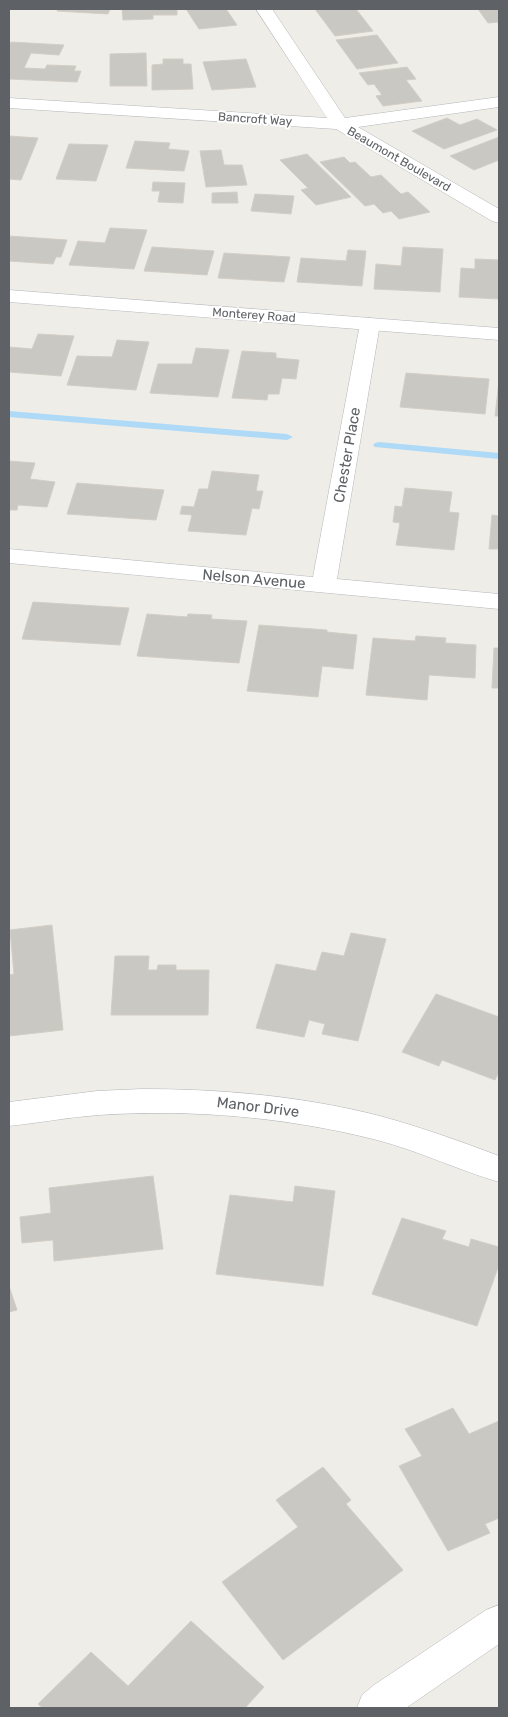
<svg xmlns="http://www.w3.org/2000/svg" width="508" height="1717" font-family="Rubik,sans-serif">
<rect width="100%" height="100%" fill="#efede7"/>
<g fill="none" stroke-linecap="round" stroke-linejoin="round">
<path fill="#aedaf7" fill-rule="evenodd" d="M 9,411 L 287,434 L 293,437 L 287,440 L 9,417 Z
M 379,442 L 499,453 L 499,459 L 375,447 L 373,445 L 375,443 Z"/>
</g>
<path fill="#cac8c3" stroke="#d3cec5" d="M 58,9 L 110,9 L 108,14 L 57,11 Z
M 122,9 L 177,9 L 177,15 L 153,15 L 153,19 L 123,20 Z
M 186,9 L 226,9 L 237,25 L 199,29 Z
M 315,9 L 356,9 L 373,31 L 335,36 Z
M 478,9 L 499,9 L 499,22 L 488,23 Z
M 377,35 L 398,63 L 357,69 L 336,40 Z
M 11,42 L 64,45 L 59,55 L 31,53 L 24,68 L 45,69 L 47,65 L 76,66 L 74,71 L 81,71 L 77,82 L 9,79 L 9,46 Z
M 146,53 L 147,86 L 110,86 L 110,54 Z
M 163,59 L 183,59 L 183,64 L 191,64 L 193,89 L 152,90 L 152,65 L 163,64 Z
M 246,59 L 256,87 L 212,90 L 203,62 Z
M 407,67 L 416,79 L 406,80 L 422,101 L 383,106 L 376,96 L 382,95 L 374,84 L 368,85 L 359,73 Z
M 447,118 L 460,125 L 477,119 L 497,130 L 444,149 L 412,131 Z
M 9,136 L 38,138 L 21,180 L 9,179 Z
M 499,137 L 499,160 L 474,170 L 450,156 Z
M 135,141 L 170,143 L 168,149 L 189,151 L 184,171 L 126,168 Z
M 69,144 L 108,145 L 96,181 L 56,179 Z
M 221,150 L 224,165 L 242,165 L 247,185 L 206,187 L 200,151 Z
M 307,154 L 351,197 L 316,205 L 301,190 L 308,188 L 280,160 Z
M 344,157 L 350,163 L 355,162 L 371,177 L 381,175 L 401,194 L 408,192 L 430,212 L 399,219 L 391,211 L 383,213 L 374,204 L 365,206 L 320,162 Z
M 153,182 L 185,183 L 183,203 L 158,202 L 160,191 L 152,191 Z
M 237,192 L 238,203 L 212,203 L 212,193 Z
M 255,194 L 294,196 L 291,214 L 251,211 Z
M 110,228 L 147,230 L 134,269 L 69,265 L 78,241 L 105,243 Z
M 9,236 L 67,240 L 61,257 L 56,257 L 53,264 L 9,261 Z
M 152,247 L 214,251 L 207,275 L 144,271 Z
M 403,247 L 443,249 L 440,292 L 374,289 L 376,264 L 401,266 Z
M 348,250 L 366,251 L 362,286 L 297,282 L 301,258 L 346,261 Z
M 224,253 L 290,257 L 284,282 L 218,278 Z
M 475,259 L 499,260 L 499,299 L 459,297 L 461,268 L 475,269 Z
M 38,334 L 74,336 L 61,376 L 9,372 L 9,347 L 32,349 Z
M 117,340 L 149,342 L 136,390 L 67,385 L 77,356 L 112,357 Z
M 196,348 L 229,350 L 218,397 L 150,393 L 158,364 L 192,364 Z
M 242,351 L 276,353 L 276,358 L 299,360 L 296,379 L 282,378 L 279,394 L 268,394 L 267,400 L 232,398 Z
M 406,373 L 489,379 L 485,414 L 400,407 Z
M 499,381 L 499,416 L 495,416 Z
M 9,461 L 35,463 L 30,479 L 55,482 L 47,507 L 18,505 L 17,510 L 9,510 Z
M 212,471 L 259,475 L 256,491 L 263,491 L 259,509 L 252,508 L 246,535 L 188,531 L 192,515 L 180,514 L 182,506 L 194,507 L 199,489 L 208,489 Z
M 77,483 L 164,490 L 156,520 L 67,514 Z
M 405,488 L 452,492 L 449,512 L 459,513 L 454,550 L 396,545 L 400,523 L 393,522 L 395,506 L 402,507 Z
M 492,515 L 499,516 L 499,549 L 489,549 Z
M 33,602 L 129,608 L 120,645 L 22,639 Z
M 147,614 L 187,617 L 188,614 L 212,615 L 211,619 L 247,621 L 239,663 L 137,656 Z
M 259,625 L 327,630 L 327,632 L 357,635 L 353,669 L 322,666 L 318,697 L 247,691 Z
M 416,636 L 446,638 L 445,643 L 476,645 L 475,678 L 429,675 L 427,700 L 366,695 L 373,638 L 415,641 Z
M 494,648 L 499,648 L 499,688 L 492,688 Z
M 52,925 L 63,1030 L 9,1036 L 9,975 L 14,974 L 10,930 Z
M 351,933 L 386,939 L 358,1041 L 322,1034 L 325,1024 L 309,1020 L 304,1037 L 256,1028 L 276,964 L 316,971 L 322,952 L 344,956 Z
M 115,956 L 149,956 L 148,970 L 157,970 L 158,965 L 176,965 L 176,970 L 209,970 L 208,1015 L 111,1015 Z
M 436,994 L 499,1017 L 499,1072 L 495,1080 L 442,1060 L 439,1066 L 402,1052 Z
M 153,1176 L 163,1249 L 54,1261 L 53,1240 L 22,1243 L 20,1217 L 51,1213 L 49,1188 Z
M 295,1186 L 335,1191 L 323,1286 L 216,1274 L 230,1195 L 293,1202 Z
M 402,1218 L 446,1231 L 442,1239 L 469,1247 L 471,1239 L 499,1247 L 499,1265 L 477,1326 L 372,1294 Z
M 9,1286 L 17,1310 L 9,1312 Z
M 453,1408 L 469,1434 L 499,1421 L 499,1518 L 485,1524 L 490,1533 L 448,1551 L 399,1466 L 422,1456 L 405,1429 Z
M 323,1467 L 351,1500 L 346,1504 L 403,1570 L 283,1660 L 222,1582 L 298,1527 L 276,1500 Z
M 191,1621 L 264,1687 L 245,1708 L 43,1708 L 38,1704 L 91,1652 L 128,1686 Z"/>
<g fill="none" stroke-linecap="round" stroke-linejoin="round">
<g stroke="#b4b6ba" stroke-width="1">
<path id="street" d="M 256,9 L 272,9 L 345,118 L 499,97 L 499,107 L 358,127 L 499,209 L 499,223 L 492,221 L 336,129 L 9,108 L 9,98 L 327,118 Z
M 370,318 L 377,320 L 380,324 L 337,579 L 499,594 L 499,609 L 9,563 L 9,549 L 313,577 L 360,324 L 363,320 Z
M 499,1605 L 499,1644 L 406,1708 L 357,1708 L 362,1695 L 374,1685 L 486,1610 Z"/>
</g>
<g stroke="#b3b6ba" stroke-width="1">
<path id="secondary" d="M 9,290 L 499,328 L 499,340 L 9,302 Z
M 142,1089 C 222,1089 302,1096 380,1116 C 420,1127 460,1141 499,1156 L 499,1182 C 458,1170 419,1151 377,1140 C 286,1117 193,1109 99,1115 C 69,1117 39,1123 9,1126 L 9,1102 L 97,1091 Z"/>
</g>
<use href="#street" fill="#fff" fill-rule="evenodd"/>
<use href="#secondary" fill="#fff" fill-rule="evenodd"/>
</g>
<g text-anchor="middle" stroke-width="4" stroke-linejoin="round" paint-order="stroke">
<g font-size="12" fill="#5e6165" stroke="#fff">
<text transform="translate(255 119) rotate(4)" y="4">Bancroft Way</text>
<text transform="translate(399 159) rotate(30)" y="4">Beaumont Boulevard</text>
<text transform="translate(254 315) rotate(4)" y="4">Monterey Road</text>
</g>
<g font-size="15" fill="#5e6165" stroke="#fff">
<text transform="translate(347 455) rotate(-80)" y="5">Chester Place</text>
<text transform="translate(254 579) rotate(5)" y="5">Nelson Avenue</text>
<text transform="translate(258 1107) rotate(7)" y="5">Manor Drive</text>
</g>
</g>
<rect width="508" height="1717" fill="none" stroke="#5e6165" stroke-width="20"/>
</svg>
